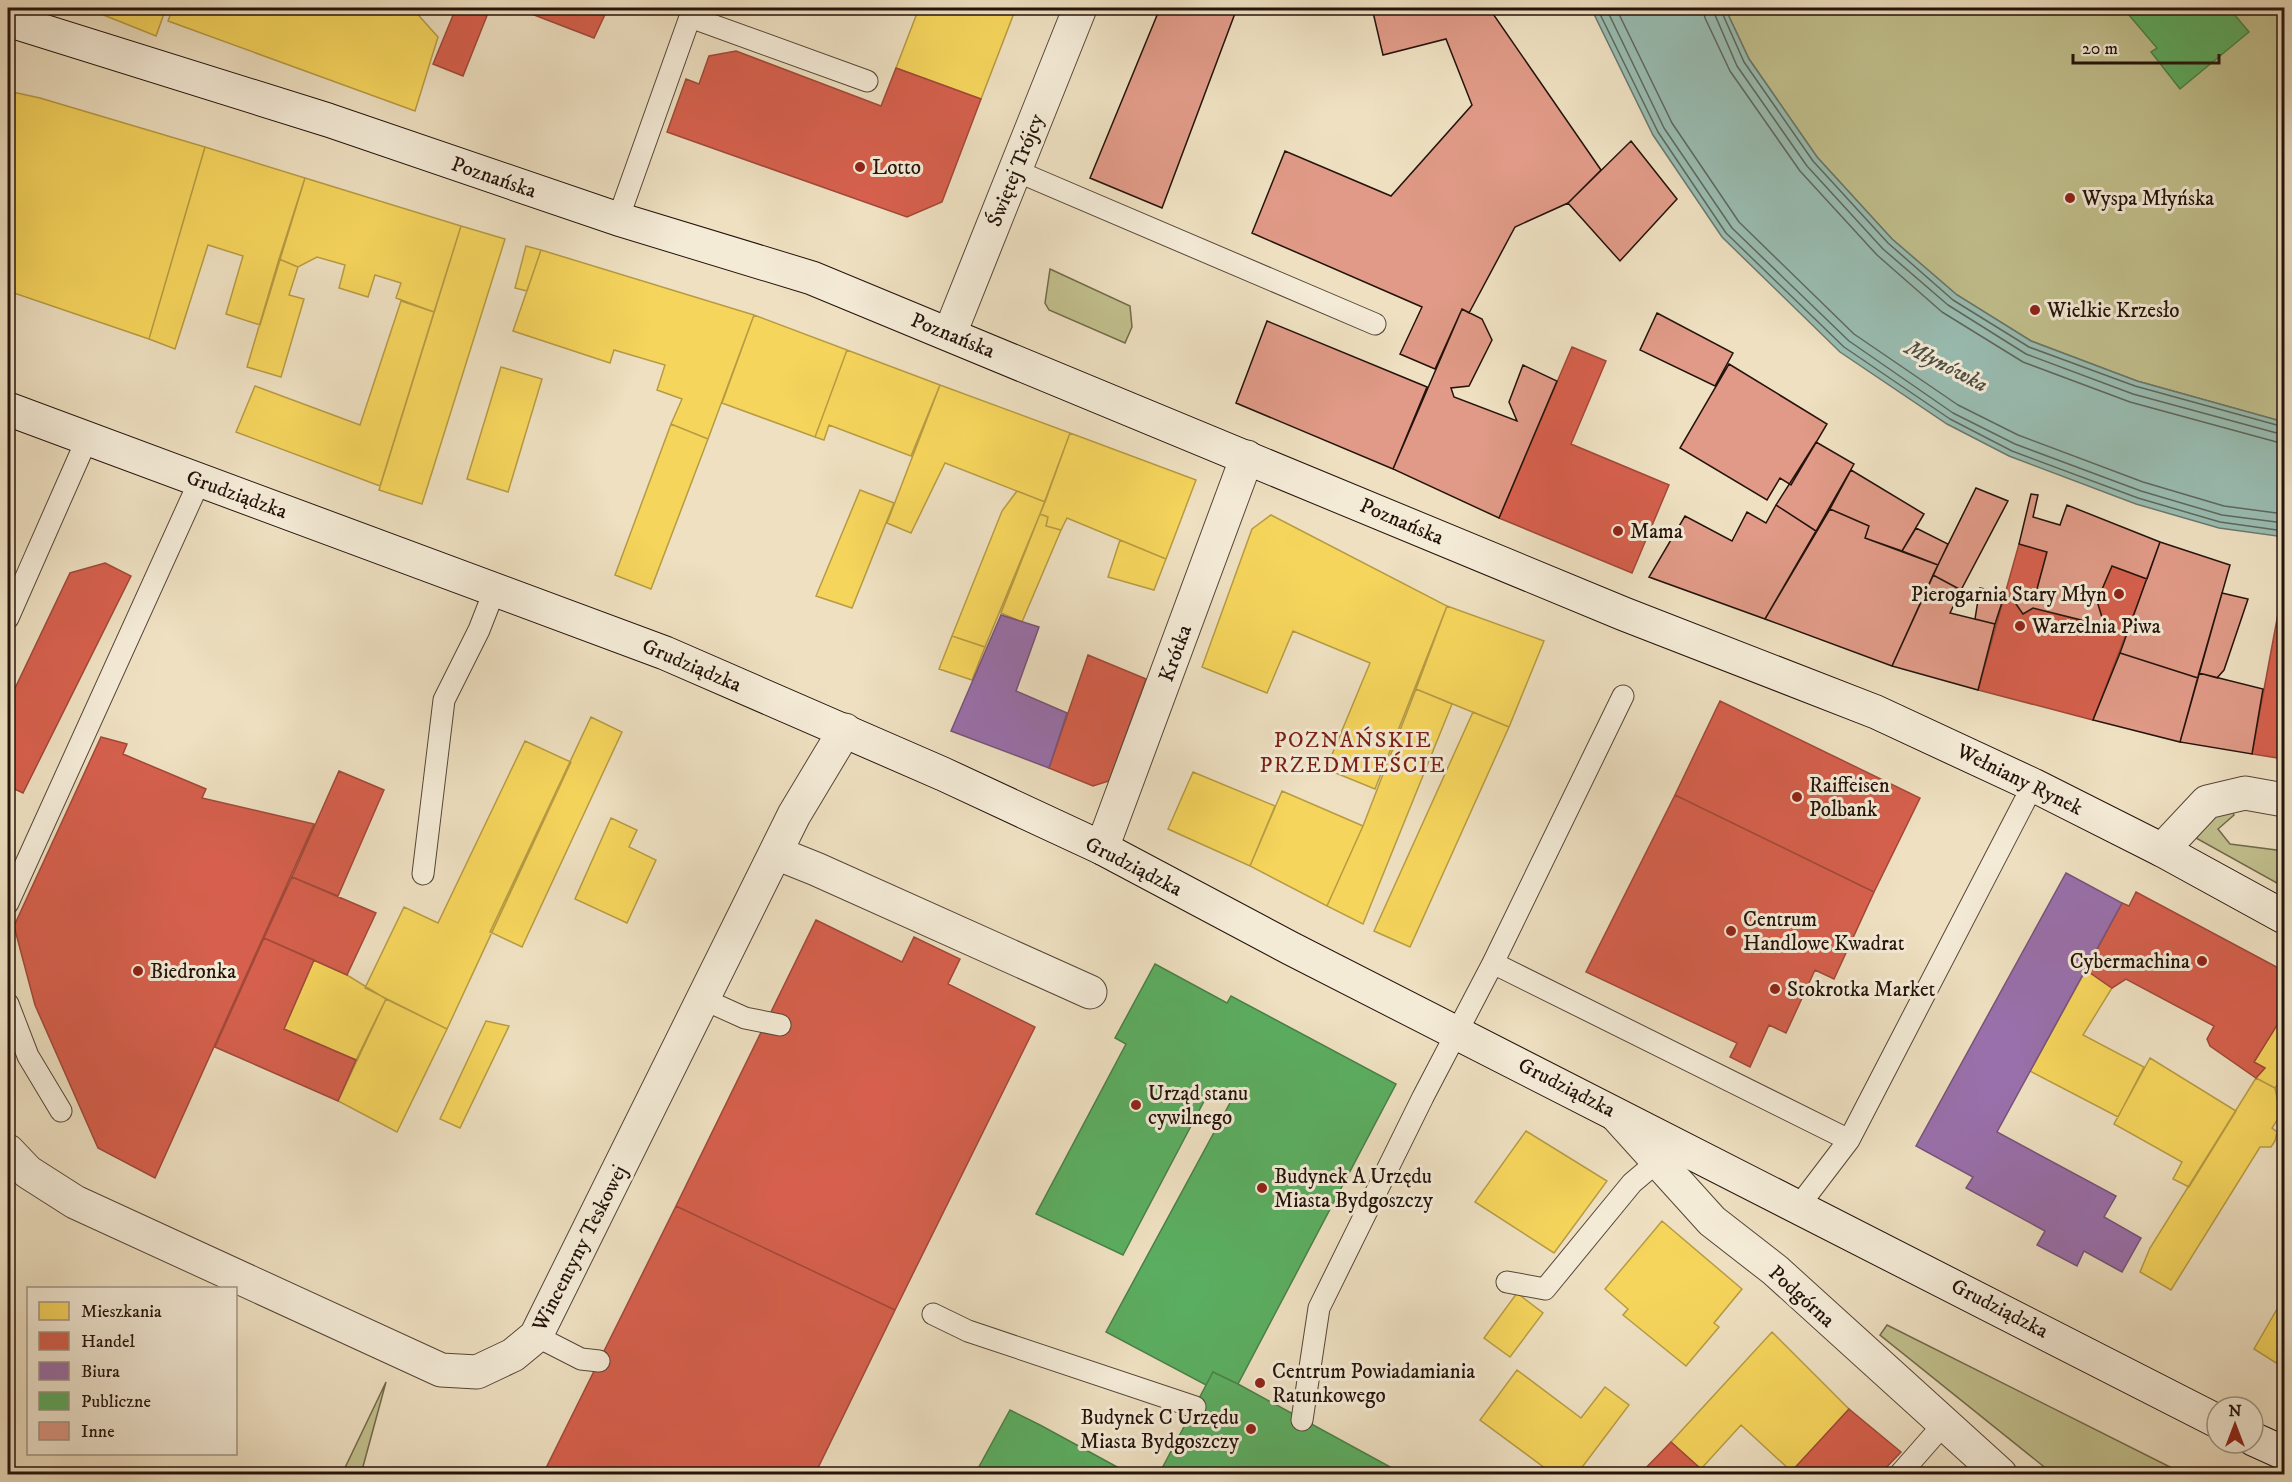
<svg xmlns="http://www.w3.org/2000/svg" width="2292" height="1482" font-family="'IM FELL DW Pica',serif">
<rect width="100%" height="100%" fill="#eee0c1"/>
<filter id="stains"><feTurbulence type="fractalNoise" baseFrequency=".00333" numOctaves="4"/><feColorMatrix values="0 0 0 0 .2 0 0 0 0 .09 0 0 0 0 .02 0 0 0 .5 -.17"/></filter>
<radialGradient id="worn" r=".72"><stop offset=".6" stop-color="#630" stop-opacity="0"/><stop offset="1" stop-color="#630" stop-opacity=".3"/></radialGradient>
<path fill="#c1c08d" stroke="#726a4c" stroke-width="1.5" d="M 1725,8 L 2284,8 L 2284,422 L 2137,381 L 2031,341 L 1957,295 L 1892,239 L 1817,157 L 1749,59 Z
M 1050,269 L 1130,306 L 1132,327 L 1125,343 L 1049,310 L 1045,303 Z
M 2232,810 L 2234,815 L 2218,829 L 2230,844 L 2284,851 L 2284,887 L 2196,838 L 2218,812 Z
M 1887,1325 L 2184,1474 L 2053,1474 L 1880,1335 Z
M 386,1382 L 361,1474 L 342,1474 Z"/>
<path fill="#99bdb2" stroke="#6a796f" stroke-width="1.5" d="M 1591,8 L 1725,8 L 1749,59 L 1817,157 L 1892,239 L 1957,295 L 2031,341 L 2137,381 L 2284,422 L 2284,537 L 2219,528 L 2136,504 L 2009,456 L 1947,424 L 1840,352 L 1722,237 L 1653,135 Z"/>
<path fill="#f6d55c" stroke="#b79b44" stroke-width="1.5" d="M 86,8 L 166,8 L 156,36 Z
M 173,8 L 412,8 L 438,37 L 415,111 L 168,21 Z
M 919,8 L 1016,8 L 981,99 L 896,68 Z
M 8,91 L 40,98 L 205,147 L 149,339 L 8,291 Z
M 205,147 L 305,178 L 260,325 L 226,314 L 243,256 L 208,245 L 175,349 L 149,339 Z
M 305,178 L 461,226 L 434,312 L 396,298 L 401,283 L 375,275 L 368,297 L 339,288 L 345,265 L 317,257 L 298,267 L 279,259 Z
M 461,226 L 505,239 L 422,504 L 379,490 Z
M 526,246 L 541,250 L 527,291 L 515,288 Z
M 541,250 L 754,315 L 708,439 L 671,424 L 682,399 L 657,390 L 665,365 L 614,350 L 610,363 L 513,331 Z
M 279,259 L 298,267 L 289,295 L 304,299 L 281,377 L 247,367 Z
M 401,301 L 434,312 L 380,486 L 236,432 L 255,386 L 360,425 Z
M 754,315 L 847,350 L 815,437 L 722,403 Z
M 847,350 L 940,385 L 911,456 L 829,425 L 824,440 L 815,437 Z
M 501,367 L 542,379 L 508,492 L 467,479 Z
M 940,385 L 1070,433 L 1045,502 L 945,463 L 911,533 L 887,523 Z
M 671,424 L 708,439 L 651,589 L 615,575 Z
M 1070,433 L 1196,480 L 1166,559 L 1067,518 L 1061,530 L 1046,526 L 1048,517 L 1040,514 Z
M 860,490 L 894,503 L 852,608 L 816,596 Z
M 1017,491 L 1045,502 L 985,647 L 952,636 L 1002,511 Z
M 1040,514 L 1048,517 L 1046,526 L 1061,530 L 1022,622 L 1001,613 Z
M 1271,515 L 1447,606 L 1375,789 L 1326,769 L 1370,663 L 1293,631 L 1267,693 L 1202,667 L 1252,529 Z
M 1120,540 L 1166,559 L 1154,590 L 1108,577 Z
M 1447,606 L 1544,641 L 1509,727 L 1416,689 Z
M 952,636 L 985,647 L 972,680 L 939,669 Z
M 1416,689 L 1452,704 L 1363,924 L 1327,906 L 1363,826 Z
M 1473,712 L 1509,727 L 1410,947 L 1374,931 Z
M 591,717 L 622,732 L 522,947 L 490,932 Z
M 525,741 L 571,762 L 447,1029 L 365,988 L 404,907 L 438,923 Z
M 1193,772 L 1275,806 L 1250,866 L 1168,829 Z
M 1282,791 L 1363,826 L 1327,906 L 1250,866 Z
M 611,818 L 637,830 L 629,847 L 656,860 L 627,923 L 575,899 Z
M 314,960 L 347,975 L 386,999 L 356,1060 L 284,1029 Z
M 2086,970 L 2112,988 L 2083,1035 L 2144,1067 L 2118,1117 L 2030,1071 Z
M 386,999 L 447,1029 L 397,1132 L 338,1101 Z
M 2284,1014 L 2284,1077 L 2275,1088 L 2256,1078 L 2265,1068 L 2254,1062 Z
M 486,1021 L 509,1026 L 460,1128 L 440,1119 Z
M 2150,1058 L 2236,1111 L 2189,1187 L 2173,1179 L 2182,1162 L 2114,1124 Z
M 2256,1078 L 2275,1088 L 2279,1107 L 2283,1111 L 2272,1128 L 2277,1132 L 2275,1141 L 2271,1147 L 2260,1147 L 2171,1290 L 2140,1272 L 2150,1248 Z
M 1526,1131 L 1607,1181 L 1554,1253 L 1475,1202 Z
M 1662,1221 L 1742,1289 L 1714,1323 L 1719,1327 L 1686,1366 L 1623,1315 L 1628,1309 L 1605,1289 Z
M 1517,1293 L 1543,1313 L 1510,1357 L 1484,1338 Z
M 2284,1297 L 2284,1368 L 2254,1349 Z
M 1772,1332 L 1849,1409 L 1792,1472 L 1741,1425 L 1701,1469 L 1671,1442 Z
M 1517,1370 L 1581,1418 L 1605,1387 L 1629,1405 L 1577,1474 L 1553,1474 L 1480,1420 Z"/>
<path fill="#d6604d" stroke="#a14939" stroke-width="1.5" d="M 456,8 L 490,8 L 463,76 L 433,64 Z
M 516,8 L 608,8 L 594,38 Z
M 736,51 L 881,106 L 896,68 L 981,99 L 942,202 L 907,217 L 667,132 L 686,79 L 699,84 L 709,56 Z
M 1572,347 L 1606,361 L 1571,444 L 1669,485 L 1632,573 L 1499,518 Z
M 2019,544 L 2047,552 L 2037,589 L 2016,604 L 2023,614 L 2033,608 L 2089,622 L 2092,628 L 2104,624 L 2097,601 L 2112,566 L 2147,579 L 2093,720 L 1978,690 Z
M 105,563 L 131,576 L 23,793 L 8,786 L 8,703 L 70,573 Z
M 2280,603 L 2284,604 L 2284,759 L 2252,754 Z
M 1088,655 L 1146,679 L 1109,781 L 1093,786 L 1049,768 Z
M 1720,701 L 1920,798 L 1874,892 L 1675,795 Z
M 101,737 L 127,744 L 123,754 L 206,789 L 202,798 L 314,824 L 155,1178 L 98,1148 L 35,1005 L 14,926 Z
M 339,771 L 384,790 L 338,896 L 292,877 Z
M 1675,795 L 1874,892 L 1834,979 L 1815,970 L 1786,1033 L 1769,1025 L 1750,1067 L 1730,1057 L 1737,1043 L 1586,972 Z
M 292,877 L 376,913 L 347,975 L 264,938 Z
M 2136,892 L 2284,971 L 2284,1014 L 2254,1062 L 2265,1068 L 2256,1078 L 2210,1046 L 2207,1039 L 2214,1026 L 2126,979 L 2112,988 L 2086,970 L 2122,903 L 2129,906 Z
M 816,920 L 902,962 L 914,937 L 960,959 L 948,984 L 1035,1027 L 895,1310 L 676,1206 Z
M 264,938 L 314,960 L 284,1029 L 356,1060 L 338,1101 L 215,1047 Z
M 676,1206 L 895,1310 L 815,1474 L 543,1474 Z
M 1849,1409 L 1901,1452 L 1880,1474 L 1789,1474 Z
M 1671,1442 L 1701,1469 L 1706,1474 L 1640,1474 Z"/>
<path fill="#9970ab" stroke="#76547b" stroke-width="1.5" d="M 1001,615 L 1039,627 L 1016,691 L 1067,713 L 1049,768 L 951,731 Z
M 2066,873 L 2122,903 L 1997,1132 L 2116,1196 L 2104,1217 L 2141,1238 L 2122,1272 L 2084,1251 L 2077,1266 L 2037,1245 L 2045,1231 L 1966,1188 L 1973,1177 L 1916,1146 Z"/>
<path fill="#5aae61" stroke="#4a8047" stroke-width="1.5" d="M 2123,8 L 2229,8 L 2249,32 L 2180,89 L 2151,52 L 2157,48 Z
M 1155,964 L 1227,1003 L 1231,996 L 1396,1084 L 1238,1384 L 1213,1372 L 1206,1385 L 1106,1332 L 1231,1101 L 1210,1090 L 1123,1255 L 1036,1214 L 1126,1044 L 1115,1038 Z
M 1213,1372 L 1238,1384 L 1403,1474 L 1159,1474 Z
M 1010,1410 L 1040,1425 L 1130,1474 L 975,1474 Z"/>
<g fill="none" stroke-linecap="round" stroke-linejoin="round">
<path stroke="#5e685e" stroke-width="1.5" d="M 1597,8 L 1658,132 L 1726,233 L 1844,347 L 1950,419 L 2012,451 L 2138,498 L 2220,522 L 2284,531
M 1606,8 L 1664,128 L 1732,228 L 1849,341 L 1953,413 L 2015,444 L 2141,491 L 2222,515 L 2284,523
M 1616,8 L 1672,123 L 1739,222 L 1854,334 L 1958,405 L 2018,435 L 2143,482 L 2224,506 L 2284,514
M 1703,8 L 1705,18 L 1730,71 L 1800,171 L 1877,255 L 1942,312 L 2023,362 L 2130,402 L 2284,444
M 1712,8 L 1737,66 L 1807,166 L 1883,249 L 1948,305 L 2026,354 L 2133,394 L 2284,435
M 1720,8 L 1744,62 L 1813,161 L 1888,243 L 1953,300 L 2029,347 L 2135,386 L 2284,427"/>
</g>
<path fill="#e09a87" stroke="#24130b" stroke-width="1.5" d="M 1160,8 L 1237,8 L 1162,208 L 1090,178 Z
M 1372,8 L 1489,8 L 1601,170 L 1568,203 L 1515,227 L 1469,313 L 1462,309 L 1435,369 L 1400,354 L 1422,307 L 1252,233 L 1285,151 L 1391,196 L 1472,105 L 1446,39 L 1383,55 Z
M 1631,141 L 1677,199 L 1620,261 L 1568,203 Z
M 1462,309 L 1482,319 L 1492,340 L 1469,386 L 1451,388 L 1454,397 L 1517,421 L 1509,402 L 1523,365 L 1557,381 L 1499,518 L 1393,469 Z
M 1657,313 L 1733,353 L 1715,386 L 1640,350 Z
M 1267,321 L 1427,387 L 1393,469 L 1236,403 Z
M 1729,364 L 1827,424 L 1791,485 L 1780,478 L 1767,500 L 1680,448 Z
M 1816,442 L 1854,464 L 1816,531 L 1776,505 Z
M 1851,470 L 1924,514 L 1902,551 L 1865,538 L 1869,526 L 1830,509 Z
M 1976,488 L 2008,501 L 1961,590 L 1933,575 Z
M 2031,494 L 2038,495 L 2033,517 L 2060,525 L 2067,505 L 2160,542 L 2147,579 L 2112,566 L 2097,601 L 2104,624 L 2092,628 L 2089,622 L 2033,608 L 2023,614 L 2016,604 L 2037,589 L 2047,552 L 2019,544 Z
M 1776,505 L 1816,531 L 1765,619 L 1649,577 L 1685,516 L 1732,541 L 1747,512 L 1766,523 Z
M 1830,509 L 1869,526 L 1865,538 L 1938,565 L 1892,666 L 1765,619 Z
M 1916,528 L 1948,544 L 1938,565 L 1902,551 Z
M 2160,542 L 2230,565 L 2198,678 L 2120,653 Z
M 2283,568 L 2284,569 L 2284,604 L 2280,603 Z
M 1933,575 L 1961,590 L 1950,613 L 1995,624 L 1978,690 L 1892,666 Z
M 1980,588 L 2005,593 L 1995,624 L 1975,619 Z
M 2222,593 L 2248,599 L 2224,670 L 2217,678 L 2199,673 Z
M 2120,653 L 2198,678 L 2180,742 L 2093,720 Z
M 2199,673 L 2263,689 L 2252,754 L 2180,742 Z"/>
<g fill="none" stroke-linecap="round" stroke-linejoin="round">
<g stroke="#564638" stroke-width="23">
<path id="lane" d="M 1014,170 L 1375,324
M 618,219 L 690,17 L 867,81
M 8,618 L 87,439
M 1623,696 L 1493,963 L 1849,1140
M 423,874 L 444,700 L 479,630 L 495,589
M 8,903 L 200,480
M 703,999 L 745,1018 L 780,1025
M 8,1004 L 28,1056 L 61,1111
M 1798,1207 L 1849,1140 L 2033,785
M 1507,1282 L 1545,1289 L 1632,1183 L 1658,1161
M 933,1314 L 968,1331 L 1195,1407
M 536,1336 L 581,1359 L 599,1361
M 1302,1420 L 1319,1308 L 1423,1097 L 1493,963
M 1900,1474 L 1943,1425"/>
</g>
<g stroke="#564638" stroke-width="35">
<path id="street" d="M 950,333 L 1080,8
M 1102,848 L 1247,457
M 2162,850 L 2207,802 L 2245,793 L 2284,800
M 776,853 L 816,869 L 1090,992
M 1617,1116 L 1712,1221 L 1775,1270 L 2000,1474
M 8,1151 L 28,1172 L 75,1202 L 441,1370 L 477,1372 L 513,1355 L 536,1336 L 794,815 L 845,730"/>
</g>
<g stroke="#24130b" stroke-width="35">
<path id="secondary" d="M 8,20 L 328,120 L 618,219 L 812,278 L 1624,614 L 1876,712 L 2033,785 L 2162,850 L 2284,917
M 8,409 L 665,653 L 943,774 L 1102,848 L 1290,948 L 2217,1421
M 2253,1439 L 2284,1453"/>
</g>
<use href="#lane" stroke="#f4ebd7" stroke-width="21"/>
<use href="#street" stroke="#f4ebd7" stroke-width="33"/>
<use href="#secondary" stroke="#f4ebd7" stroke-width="33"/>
</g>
<g fill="#8f2418" stroke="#f4ebd7" stroke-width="2">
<circle cx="860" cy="167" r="6"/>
<circle cx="2070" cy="198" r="6"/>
<circle cx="2035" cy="310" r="6"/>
<circle cx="1618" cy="531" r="6"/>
<circle cx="2119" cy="594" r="6"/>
<circle cx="2020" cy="626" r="6"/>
<circle cx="1797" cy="797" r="6"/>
<circle cx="1731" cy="931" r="6"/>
<circle cx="2202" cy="961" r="6"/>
<circle cx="138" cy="971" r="6"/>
<circle cx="1775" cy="989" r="6"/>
<circle cx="1136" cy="1105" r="6"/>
<circle cx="1262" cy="1188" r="6"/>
<circle cx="1260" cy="1383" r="6"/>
<circle cx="1251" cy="1429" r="6"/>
</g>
<g text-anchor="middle" stroke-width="6" stroke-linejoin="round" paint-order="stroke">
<g font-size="21" fill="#24130b" stroke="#f4ebd7" text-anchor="start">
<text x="872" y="174">Lotto</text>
<text x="2082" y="205">Wyspa Młyńska</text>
<text x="2047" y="317">Wielkie Krzesło</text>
<text x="1630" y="538">Mama</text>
<text x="2107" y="601" text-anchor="end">Pierogarnia Stary Młyn</text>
<text x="2032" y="633">Warzelnia Piwa</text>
<text x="1809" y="792">Raiffeisen<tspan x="1809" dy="24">Polbank</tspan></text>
<text x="1743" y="926">Centrum<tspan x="1743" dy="24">Handlowe Kwadrat</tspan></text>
<text x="2190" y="968" text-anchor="end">Cybermachina</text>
<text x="150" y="978">Biedronka</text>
<text x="1787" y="996">Stokrotka Market</text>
<text x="1148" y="1100">Urząd stanu<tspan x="1148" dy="24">cywilnego</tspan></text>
<text x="1274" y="1183">Budynek A Urzędu<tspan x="1274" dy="24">Miasta Bydgoszczy</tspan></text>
<text x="1272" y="1378">Centrum Powiadamiania<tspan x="1272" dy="24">Ratunkowego</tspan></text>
<text x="1239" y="1424" text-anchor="end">Budynek C Urzędu<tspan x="1239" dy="24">Miasta Bydgoszczy</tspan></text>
</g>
<g font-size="21" fill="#24130b" stroke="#f4ebd7">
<text transform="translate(1015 170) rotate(-68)" y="7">Świętej Trójcy</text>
<text transform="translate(494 177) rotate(19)" y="7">Poznańska</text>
<text transform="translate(953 335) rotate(22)" y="7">Poznańska</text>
<text transform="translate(237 494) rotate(20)" y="7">Grudziądzka</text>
<text transform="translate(1402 521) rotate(23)" y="7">Poznańska</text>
<text transform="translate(1175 653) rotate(-70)" y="7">Krótka</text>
<text transform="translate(692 665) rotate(23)" y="7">Grudziądzka</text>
<text transform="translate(2020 779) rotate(26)" y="7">Wełniany Rynek</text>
<text transform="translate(1134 866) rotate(27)" y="7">Grudziądzka</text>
<text transform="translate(1567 1087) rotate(27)" y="7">Grudziądzka</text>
<text transform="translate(579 1248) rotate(-63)" y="7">Wincentyny Teskowej</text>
<text transform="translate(1802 1296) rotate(42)" y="7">Podgórna</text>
<text transform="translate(2000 1308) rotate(27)" y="7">Grudziądzka</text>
</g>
<g font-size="22" font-style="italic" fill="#4d4e45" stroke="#f4ebd7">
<text transform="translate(1947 365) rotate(27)" y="8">Młynówka</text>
</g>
<g font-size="22" letter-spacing="1.5" fill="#7a1f14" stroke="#f4ebd7">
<text x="1353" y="747">POZNAŃSKIE<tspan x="1353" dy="25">PRZEDMIEŚCIE</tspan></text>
</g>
</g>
<rect width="2292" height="1482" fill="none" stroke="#eee0c1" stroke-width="30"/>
<rect x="9" y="9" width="2274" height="1464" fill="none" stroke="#24130b" stroke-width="3"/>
<rect x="15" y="15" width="2262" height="1452" fill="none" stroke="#24130b" stroke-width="1.5"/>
<rect x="27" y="1287" width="210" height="168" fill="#f4ebd7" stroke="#a19585" stroke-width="1.5"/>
<rect x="39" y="1302" width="30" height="18" fill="#f6d55c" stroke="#a19585" stroke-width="1.5"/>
<text x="81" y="1317" font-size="18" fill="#24130b">Mieszkania</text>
<rect x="39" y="1332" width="30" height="18" fill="#d6604d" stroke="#a19585" stroke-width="1.5"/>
<text x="81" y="1347" font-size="18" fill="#24130b">Handel</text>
<rect x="39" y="1362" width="30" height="18" fill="#9970ab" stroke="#a19585" stroke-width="1.5"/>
<text x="81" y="1377" font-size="18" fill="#24130b">Biura</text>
<rect x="39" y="1392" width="30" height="18" fill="#5aae61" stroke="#a19585" stroke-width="1.5"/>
<text x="81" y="1407" font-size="18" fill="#24130b">Publiczne</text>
<rect x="39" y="1422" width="30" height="18" fill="#e09a87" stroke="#a19585" stroke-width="1.5"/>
<text x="81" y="1437" font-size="18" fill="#24130b">Inne</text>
<g transform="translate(2235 1425)"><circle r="28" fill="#f4ebd7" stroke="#a19585" stroke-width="1.5"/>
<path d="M0-4.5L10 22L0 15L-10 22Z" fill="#8f2418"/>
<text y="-9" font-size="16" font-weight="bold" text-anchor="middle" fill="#24130b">N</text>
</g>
<path d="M2073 54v9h146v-9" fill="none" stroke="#24130b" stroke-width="3"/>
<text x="2082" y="54" font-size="18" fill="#24130b" stroke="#f4ebd7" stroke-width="4.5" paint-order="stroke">20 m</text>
<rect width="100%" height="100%" filter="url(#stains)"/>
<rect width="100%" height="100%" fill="url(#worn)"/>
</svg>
